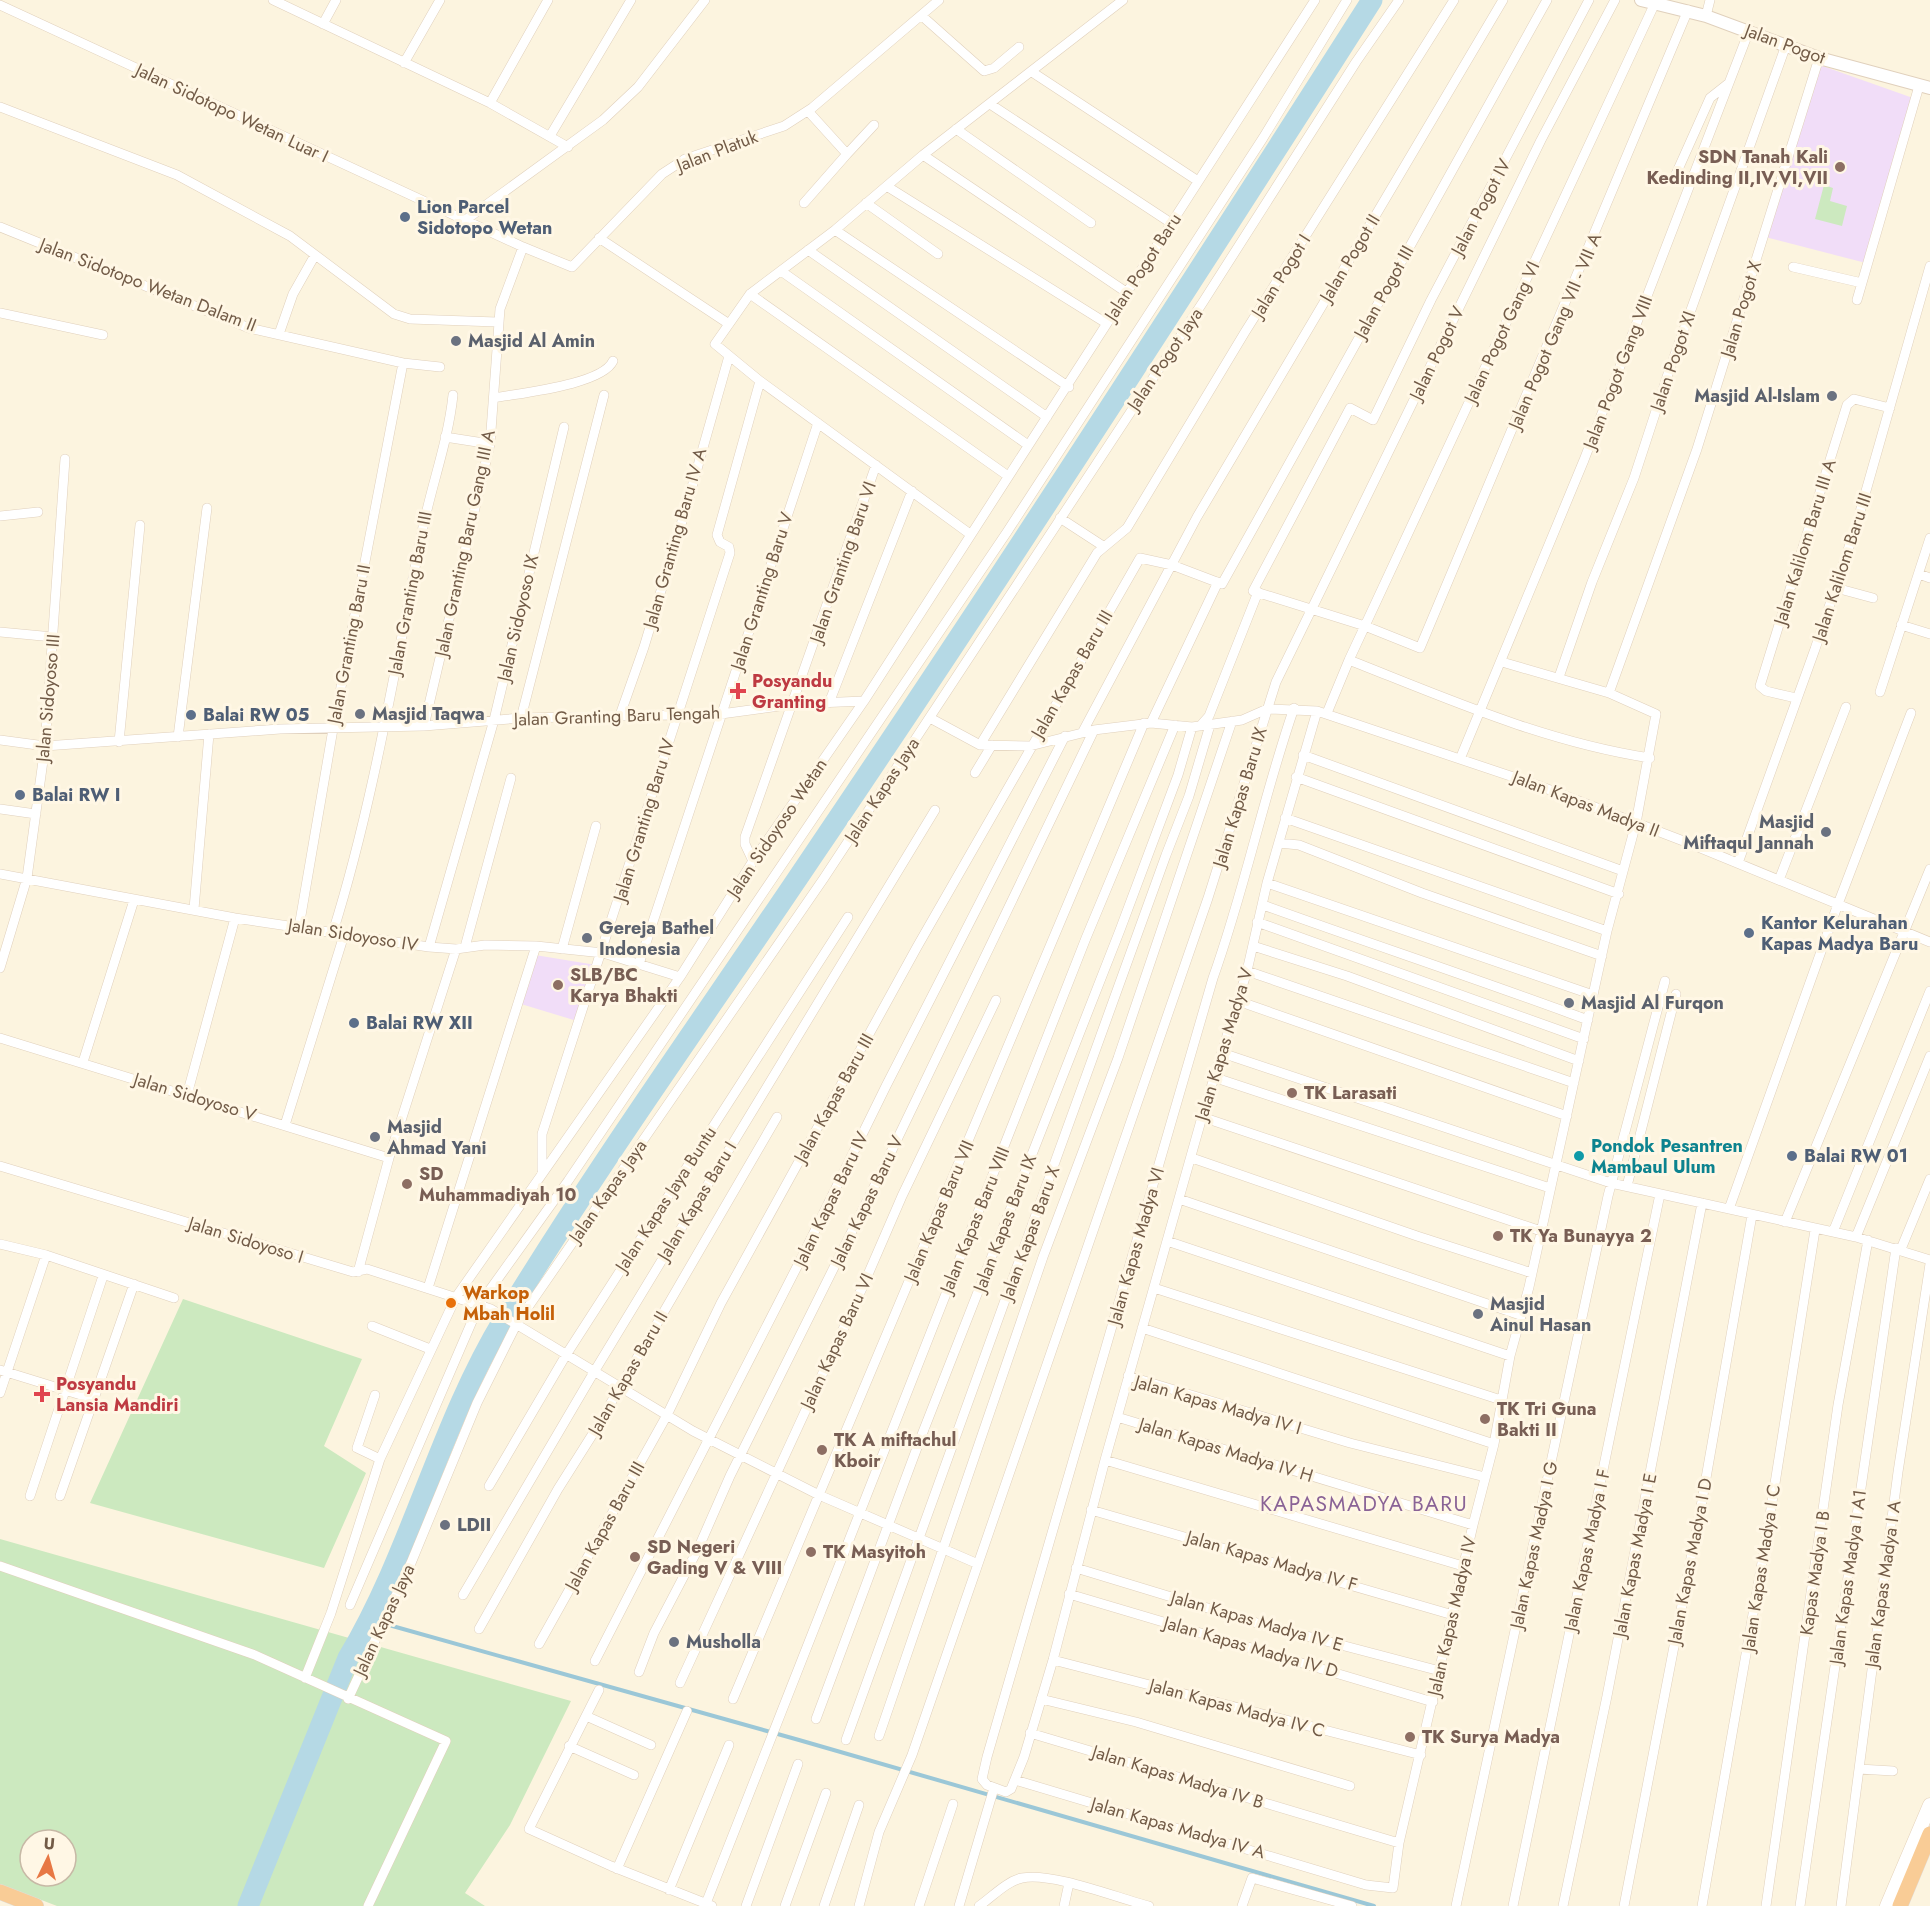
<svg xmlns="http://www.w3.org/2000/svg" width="1930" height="1906" font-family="Jost,sans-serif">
<rect width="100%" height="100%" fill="#fcf4df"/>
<path fill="#f1ddf8" d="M 1817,64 L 1913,98 L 1866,263 L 1765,237 Z
M 535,955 L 596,965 L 577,1021 L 521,1004 Z"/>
<path fill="#cce9bf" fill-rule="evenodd" d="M 1824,185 L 1833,188 L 1830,201 L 1847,206 L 1842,226 L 1815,219 Z
M 183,1299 L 362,1359 L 324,1446 L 366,1473 L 324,1568 L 90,1503 Z
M 0,1539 L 571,1701 L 510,1825 L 465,1893 L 485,1906 L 57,1906 L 0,1884 ZM 30,1840 L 66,1840 L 66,1876 L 30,1876 Z"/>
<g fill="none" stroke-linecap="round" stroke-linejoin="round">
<path stroke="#9bc7d7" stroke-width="4" d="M 371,1620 L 799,1740 L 1374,1906"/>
<path stroke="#b5d9e5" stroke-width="21" d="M 248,1906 L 348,1658 C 412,1551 439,1426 504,1319 C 601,1160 710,1009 814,854 C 1005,572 1189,287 1372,0"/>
<g stroke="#e0d0bc" stroke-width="10">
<path id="minor" d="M 273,0 L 490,103 L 568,147
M 1589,0 L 1431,300 L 1373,420 L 1350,408 L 1253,591 L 1365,626 L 1420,648 L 1688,10
M 0,5 L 523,247 L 572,267 L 662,174 L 685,159 L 784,126 L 812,108 L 939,0
M 922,16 L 984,71 L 994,68 L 1019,47
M 1706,16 L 1710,0
M 323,24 L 336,0
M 404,63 L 440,0
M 1032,72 L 1198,181
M 490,103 L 548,0
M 990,104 L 1171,223
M 0,107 L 177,175 L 290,236 L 394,314 L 410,319 L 497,322
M 956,129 L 1091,223
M 550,136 L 631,0
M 847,154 L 874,125
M 923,155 L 1126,292
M 1676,174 L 1710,98 L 1729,83
M 888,187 L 1106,323
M 804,203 L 847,154 L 808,111
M 866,203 L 938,254
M 464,221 L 603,120 L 638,87 L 705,0
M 0,227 L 249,328 L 403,363 L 440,367
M 835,230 L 1069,387
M 599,238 L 729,324
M 808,250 L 1047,417
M 1793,267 L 1862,283
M 781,271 L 1028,445
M 750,294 L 1008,476
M 1857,300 L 1919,86
M 0,313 L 103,335
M 279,334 L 293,294 L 315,255
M 494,398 C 519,393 602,385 613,361
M 445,437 L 490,444
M 0,516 L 38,512
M 1060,518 L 1103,546
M 970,534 L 760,381 L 715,344 L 750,294 L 835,230 L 923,155 L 1123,0
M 1919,574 L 1930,578
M 1836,588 L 1873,598
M 1901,625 L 1930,634
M 0,632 L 53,637
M 1349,660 L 1655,3
M 1559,677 L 1592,582 L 1634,478 L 1668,374 L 1786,45
M 1880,692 L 1930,538
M 1609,693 L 1697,449 L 1819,58
M 1796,698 L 1766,691 L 1760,686 L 1847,405 L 1854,399 L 1890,408
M 829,703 L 912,491
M 1294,708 C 1263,797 1245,889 1213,978 L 987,1757 L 982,1779 L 987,1785 L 1006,1792 L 1011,1789 L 1024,1757 L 1053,1660 L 1105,1460 L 1202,1117 L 1247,971 L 1267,883 L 1317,711
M 1327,713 L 1349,660 C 1448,699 1545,742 1650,758
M 521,718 L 604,395
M 619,718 L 644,647 L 686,508 L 729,356
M 930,718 L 980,745 L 1030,746 L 1094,730 L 1151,723 L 1192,727 L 1242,720 L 1267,709 L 1317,711 L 1537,785 L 1686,842 L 1930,942
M 1151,723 L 1218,582
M 1201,725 L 1209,716 L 1258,592
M 424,726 L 490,444 L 500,309 L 523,247
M 1082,733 L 1197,517 L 1503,0
M 178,737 L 207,508
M 0,740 L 45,746 L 280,729 L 424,726 L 521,718 L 721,714 L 794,704 L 864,701
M 119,742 L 140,525
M 980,745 L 1097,553 L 1127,528 L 1245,332 L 1454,0
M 1303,755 L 1623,871
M 1460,759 L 1584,460 L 1749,31
M 975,773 L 992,745
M 1296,777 L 1619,894
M 0,809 L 36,814
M 1285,818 L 1607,931
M 1279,843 L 1299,845 L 1422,893 L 1602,956
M 753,861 L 745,844 L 745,837 L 876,465
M 1738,863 L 1815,649 L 1856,526 L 1930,266
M 0,874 L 235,918 L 429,947 L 456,949 L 485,945 L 536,946 L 603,953 L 680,977
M 1779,880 L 1846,707
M 1267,883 L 1593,995
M 1263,905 C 1371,944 1480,980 1588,1020
M 194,909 L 209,734
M 1257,922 L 1584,1039
M 299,927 L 333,729 L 403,363
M 333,932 C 373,804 395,668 421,537 C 430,489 448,443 453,395
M 1253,946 L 1347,976 L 1579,1061
M 429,947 L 494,720 L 564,427
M 465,947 L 511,778
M 562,949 L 596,826
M 639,964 L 818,423
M 0,968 L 27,878 L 45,746 L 65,459
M 1247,971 L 1574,1083
M 1238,1001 L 1567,1116
M 0,1038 L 389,1158
M 1222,1053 L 1611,1183 L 1856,1237 L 1930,1260
M 83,1062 L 134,900
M 1213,1077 L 1550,1188
M 187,1095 L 235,918
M 1202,1117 L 1541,1231
M 285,1125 L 344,935
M 1192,1158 L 1417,1236 L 1532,1273
M 0,1166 L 353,1272 L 367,1269 L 491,1309 L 693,1431 L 819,1495 L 978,1564
M 542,1170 L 542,1134 L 730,553 L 729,547 L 720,542 L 717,535 L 760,381
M 1627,1186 L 1676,994
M 1179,1199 L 1520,1315
M 1729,1209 L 1838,904 L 1911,713
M 1785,1222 L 1930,869
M 1833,1232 L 1930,991
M 1856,1237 L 1930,1056
M 1167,1241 L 1510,1356
M 0,1244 L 46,1255 L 174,1298
M 1901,1249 L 1930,1179
M 358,1272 L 389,1158 L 456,949
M 428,1288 L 536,946
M 1154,1288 L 1501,1400
M 372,1326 L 430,1349
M 1142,1328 L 1494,1444
M 0,1370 L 94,1399
M 1128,1376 L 1350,1443 L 1485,1477
M 0,1393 L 46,1255
M 375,1395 L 357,1448 L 380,1459
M 1117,1417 L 1473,1525
M 1105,1460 L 1463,1566
M 489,1486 L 566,1355 L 848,917
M 30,1496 L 103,1276
M 60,1496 L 134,1284
M 1091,1510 L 1453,1615
M 0,1566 L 255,1655 L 446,1741 L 368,1906
M 1076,1568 L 1257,1623 L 1440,1671
M 1069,1594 L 1433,1702
M 463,1595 L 594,1372 L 935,810
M 350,1605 L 479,1305 L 568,1181 L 1007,532 L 1263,138 L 1347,0
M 479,1629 L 558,1489 L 594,1432 L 777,1117
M 539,1644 L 667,1415 L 721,1303 L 917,947 L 1140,558 L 1172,565 L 1222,584 L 1547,0
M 1053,1660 L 1421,1755
M 595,1661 L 802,1257 L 886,1086 L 1065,736
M 639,1672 L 654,1633 L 698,1549 L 730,1476 L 879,1177 L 1094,730
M 305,1678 L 331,1613 L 380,1459 L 456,1297 L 680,977 L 753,861 L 864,701 L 1315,0
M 680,1683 L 863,1286 L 902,1196 L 996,1000
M 599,1690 L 529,1829 L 611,1866 L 712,1906
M 348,1699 L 411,1563 L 477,1403 L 517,1323 L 824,878 L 1203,302 L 1356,62 L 1399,0
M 733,1699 L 1144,723
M 1041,1699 L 1136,1722 L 1350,1786
M 586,1716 L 651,1745
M 816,1719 L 921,1437 L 1120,930 L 1178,775 L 1192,727
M 1030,1733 L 1399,1843
M 879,1736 L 1043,1257 L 1118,1058 L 1232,721
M 846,1740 L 1166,855 L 1189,796 L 1210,725
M 569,1746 L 634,1775
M 1859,1769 L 1893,1771
M 1015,1780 L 1366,1885 L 1393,1888 L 1399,1843 L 1473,1525 L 1494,1444 L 1510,1356 L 1529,1287 L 1607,931 L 1636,823 L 1656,714 L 1609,693 L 1502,662
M 617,1869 L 687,1711
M 669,1890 L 729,1745
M 705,1906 L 1086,938 L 1175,725
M 746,1906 L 798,1764
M 785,1906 L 826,1793
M 824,1906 L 859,1805
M 859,1906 L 879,1832 L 912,1755 L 1208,898 L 1276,682 L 1541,140 L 1615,0
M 919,1906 L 953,1804
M 959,1906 L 994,1788
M 979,1906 C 992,1897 1007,1881 1022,1878 C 1053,1872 1117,1898 1149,1906
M 1064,1906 L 1069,1883
M 1242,1906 L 1252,1878 L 1352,1906
M 1456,1906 L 1608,1196 L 1665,981
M 1513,1906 L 1660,1194
M 1563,1906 L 1607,1696 L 1702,1203
M 1624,1906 L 1702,1501 L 1752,1215
M 1702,1906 L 1767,1534 L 1815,1230
M 1766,1906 L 1838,1405 L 1868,1240
M 1800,1906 L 1896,1248
M 1841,1906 L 1898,1472 L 1930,1264"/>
</g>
<g stroke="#e0d0bc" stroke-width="14">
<path id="tertiary" d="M 1641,0 L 1706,16 L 1819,58 L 1930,88"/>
</g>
<g stroke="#e5d2ba" stroke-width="15">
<path id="secondary" d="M 1887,1906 L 1930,1805"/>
</g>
<g stroke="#e0dbd7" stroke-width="16">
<path id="trunk" d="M 0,1892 L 36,1906
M 1900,1906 L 1930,1834"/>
</g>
<use href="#minor" stroke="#fff" stroke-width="9"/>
<use href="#tertiary" stroke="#fff" stroke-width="12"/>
<use href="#secondary" stroke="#fff" stroke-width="14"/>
<use href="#trunk" stroke="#f9cc96" stroke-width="15"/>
</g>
<g fill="#8d6e63" stroke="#fff7e5" stroke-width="2">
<circle cx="1840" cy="167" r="6"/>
<circle cx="558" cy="985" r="6"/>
<circle cx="1292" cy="1093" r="6"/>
<circle cx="407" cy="1184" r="6"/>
<circle cx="1498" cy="1236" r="6"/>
<circle cx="1485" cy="1419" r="6"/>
<circle cx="822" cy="1450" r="6"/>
<circle cx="811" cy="1552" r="6"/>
<circle cx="635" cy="1557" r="6"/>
<circle cx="1410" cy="1737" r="6"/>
</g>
<g fill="#5c6f8a" stroke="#fff7e5" stroke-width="2">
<circle cx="405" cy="217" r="6"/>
<circle cx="191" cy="715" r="6"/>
<circle cx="20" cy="795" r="6"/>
<circle cx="1749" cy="933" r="6"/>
<circle cx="354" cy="1023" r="6"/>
<circle cx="1792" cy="1156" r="6"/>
</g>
<g fill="#6b7280" stroke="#fff7e5" stroke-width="2">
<circle cx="456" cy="341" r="6"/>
<circle cx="1832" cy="396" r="6"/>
<circle cx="360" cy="714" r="6"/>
<circle cx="1826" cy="832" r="6"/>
<circle cx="587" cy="938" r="6"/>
<circle cx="1569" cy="1003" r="6"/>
<circle cx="375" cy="1137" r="6"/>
<circle cx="1478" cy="1314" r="6"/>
<circle cx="445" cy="1525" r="6"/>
<circle cx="674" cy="1642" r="6"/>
</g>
<g fill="#e0444e" stroke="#fff7e5" stroke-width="2">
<path d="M735 682h6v6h6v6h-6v6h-6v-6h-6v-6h6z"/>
<path d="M39 1385h6v6h6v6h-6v6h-6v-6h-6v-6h6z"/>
</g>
<circle fill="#0f9aa8" stroke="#fff7e5" stroke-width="2" cx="1579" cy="1156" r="6"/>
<circle fill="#e8710a" stroke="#fff7e5" stroke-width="2" cx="451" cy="1303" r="6"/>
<g text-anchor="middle" stroke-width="6" stroke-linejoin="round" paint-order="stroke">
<g font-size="18" fill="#725b47" stroke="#fff7e5">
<text transform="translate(1785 44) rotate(20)" y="6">Jalan Pogot</text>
<text transform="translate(232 113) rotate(25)" y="6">Jalan Sidotopo Wetan Luar I</text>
<text transform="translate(717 151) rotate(-21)" y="6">Jalan Platuk</text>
<text transform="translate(1481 207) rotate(-62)" y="6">Jalan Pogot IV</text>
<text transform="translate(1350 258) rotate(-59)" y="6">Jalan Pogot II</text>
<text transform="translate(1143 267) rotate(-57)" y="6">Jalan Pogot Baru</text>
<text transform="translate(1281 276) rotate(-58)" y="6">Jalan Pogot I</text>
<text transform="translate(148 285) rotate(21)" y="6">Jalan Sidotopo Wetan Dalam II</text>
<text transform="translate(1384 292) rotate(-61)" y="6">Jalan Pogot III</text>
<text transform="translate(1741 309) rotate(-73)" y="6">Jalan Pogot X</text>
<text transform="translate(1555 331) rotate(-67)" y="6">Jalan Pogot Gang VII - VII A</text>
<text transform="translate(1502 332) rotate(-65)" y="6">Jalan Pogot Gang VI</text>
<text transform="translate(1437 353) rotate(-64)" y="6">Jalan Pogot V</text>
<text transform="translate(1165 359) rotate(-56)" y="6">Jalan Pogot Jaya</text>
<text transform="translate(1673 361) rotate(-71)" y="6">Jalan Pogot XI</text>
<text transform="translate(1618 372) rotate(-69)" y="6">Jalan Pogot Gang VIII</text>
<text transform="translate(675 538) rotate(-74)" y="6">Jalan Granting Baru IV A</text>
<text transform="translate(1805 542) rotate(-73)" y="6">Jalan Kalilom Baru III A</text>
<text transform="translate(465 543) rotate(-78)" y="6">Jalan Granting Baru Gang III A</text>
<text transform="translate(843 562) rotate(-71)" y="6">Jalan Granting Baru VI</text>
<text transform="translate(1842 567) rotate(-72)" y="6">Jalan Kalilom Baru III</text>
<text transform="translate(762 591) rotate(-72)" y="6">Jalan Granting Baru V</text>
<text transform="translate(410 593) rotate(-79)" y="6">Jalan Granting Baru III</text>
<text transform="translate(518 618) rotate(-77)" y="6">Jalan Sidoyoso IX</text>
<text transform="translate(349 644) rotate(-79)" y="6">Jalan Granting Baru II</text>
<text transform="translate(1072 674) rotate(-60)" y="6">Jalan Kapas Baru III</text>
<text transform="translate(48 698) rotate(-85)" y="6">Jalan Sidoyoso III</text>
<text transform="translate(617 716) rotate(-2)" y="6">Jalan Granting Baru Tengah</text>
<text transform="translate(882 790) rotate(-57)" y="6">Jalan Kapas Jaya</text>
<text transform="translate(1240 797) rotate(-73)" y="6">Jalan Kapas Baru IX</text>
<text transform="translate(1586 804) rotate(21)" y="6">Jalan Kapas Madya II</text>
<text transform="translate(644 820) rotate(-73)" y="6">Jalan Granting Baru IV</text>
<text transform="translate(777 828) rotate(-56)" y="6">Jalan Sidoyoso Wetan</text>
<text transform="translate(353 935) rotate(9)" y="6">Jalan Sidoyoso IV</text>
<text transform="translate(1224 1044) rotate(-73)" y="6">Jalan Kapas Madya V</text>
<text transform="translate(195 1097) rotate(17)" y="6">Jalan Sidoyoso V</text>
<text transform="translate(834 1098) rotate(-61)" y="6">Jalan Kapas Baru III</text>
<text transform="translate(608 1191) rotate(-55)" y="6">Jalan Kapas Jaya</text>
<text transform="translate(666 1199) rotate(-57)" y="6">Jalan Kapas Jaya Buntu</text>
<text transform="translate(831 1199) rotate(-64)" y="6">Jalan Kapas Baru IV</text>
<text transform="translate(697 1201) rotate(-59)" y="6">Jalan Kapas Baru I</text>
<text transform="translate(867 1201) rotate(-64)" y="6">Jalan Kapas Baru V</text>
<text transform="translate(939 1211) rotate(-67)" y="6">Jalan Kapas Baru VII</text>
<text transform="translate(975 1220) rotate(-68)" y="6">Jalan Kapas Baru VIII</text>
<text transform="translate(1005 1223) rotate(-69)" y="6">Jalan Kapas Baru IX</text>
<text transform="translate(1030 1233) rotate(-70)" y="6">Jalan Kapas Baru X</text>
<text transform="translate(246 1240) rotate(17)" y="6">Jalan Sidoyoso I</text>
<text transform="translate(1136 1246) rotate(-74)" y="6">Jalan Kapas Madya VI</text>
<text transform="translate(837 1341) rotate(-65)" y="6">Jalan Kapas Baru VI</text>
<text transform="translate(628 1373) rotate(-60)" y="6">Jalan Kapas Baru II</text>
<text transform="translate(1218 1405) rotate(16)" y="6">Jalan Kapas Madya IV I</text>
<text transform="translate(1226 1450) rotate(17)" y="6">Jalan Kapas Madya IV H</text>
<text transform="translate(605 1526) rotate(-61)" y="6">Jalan Kapas Baru III</text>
<text transform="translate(1534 1545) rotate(-78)" y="6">Jalan Kapas Madya I G</text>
<text transform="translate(1587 1550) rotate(-78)" y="6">Jalan Kapas Madya I F</text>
<text transform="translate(1635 1555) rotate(-79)" y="6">Jalan Kapas Madya I E</text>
<text transform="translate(1272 1561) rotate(16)" y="6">Jalan Kapas Madya IV F</text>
<text transform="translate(1690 1561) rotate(-79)" y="6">Jalan Kapas Madya I D</text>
<text transform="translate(1761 1568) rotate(-81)" y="6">Jalan Kapas Madya I C</text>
<text transform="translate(1815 1573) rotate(-82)" y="6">Kapas Madya I B</text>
<text transform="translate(1848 1577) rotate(-82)" y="6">Jalan Kapas Madya I A1</text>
<text transform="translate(1883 1584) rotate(-82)" y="6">Jalan Kapas Madya I A</text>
<text transform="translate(1452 1616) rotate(-77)" y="6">Jalan Kapas Madya IV</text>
<text transform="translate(384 1620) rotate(-65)" y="6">Jalan Kapas Jaya</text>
<text transform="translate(1257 1621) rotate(16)" y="6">Jalan Kapas Madya IV E</text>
<text transform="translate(1251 1647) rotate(16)" y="6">Jalan Kapas Madya IV D</text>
<text transform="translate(1237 1708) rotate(15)" y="6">Jalan Kapas Madya IV C</text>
<text transform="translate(1178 1777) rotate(17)" y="6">Jalan Kapas Madya IV B</text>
<text transform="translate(1178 1828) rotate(16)" y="6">Jalan Kapas Madya IV A</text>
</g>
<g font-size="18" font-weight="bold" fill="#785e54" stroke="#fff7e5" text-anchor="start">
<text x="1828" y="163" text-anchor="end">SDN Tanah Kali<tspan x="1828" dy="21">Kedinding II,IV,VI,VII</tspan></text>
<text x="570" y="981">SLB/BC<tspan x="570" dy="21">Karya Bhakti</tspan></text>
<text x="1304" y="1099">TK Larasati</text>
<text x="419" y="1180">SD<tspan x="419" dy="21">Muhammadiyah 10</tspan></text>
<text x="1510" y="1242">TK Ya Bunayya 2</text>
<text x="1497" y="1415">TK Tri Guna<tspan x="1497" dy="21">Bakti II</tspan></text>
<text x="834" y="1446">TK A miftachul<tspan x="834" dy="21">Kboir</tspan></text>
<text x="647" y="1553">SD Negeri<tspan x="647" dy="21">Gading V &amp; VIII</tspan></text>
<text x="823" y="1558">TK Masyitoh</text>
<text x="1422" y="1743">TK Surya Madya</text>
</g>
<g font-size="18" font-weight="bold" fill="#4e5e75" stroke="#fff7e5" text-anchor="start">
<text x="417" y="213">Lion Parcel<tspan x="417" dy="21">Sidotopo Wetan</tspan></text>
<text x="203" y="721">Balai RW 05</text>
<text x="32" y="801">Balai RW I</text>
<text x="1761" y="929">Kantor Kelurahan<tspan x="1761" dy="21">Kapas Madya Baru</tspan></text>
<text x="366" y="1029">Balai RW XII</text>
<text x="1804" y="1162">Balai RW 01</text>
</g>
<g font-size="18" font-weight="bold" fill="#5b616d" stroke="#fff7e5" text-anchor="start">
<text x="468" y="347">Masjid Al Amin</text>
<text x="1820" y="402" text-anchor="end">Masjid Al-Islam</text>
<text x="372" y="720">Masjid Taqwa</text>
<text x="1814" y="828" text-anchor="end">Masjid<tspan x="1814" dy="21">Miftaqul Jannah</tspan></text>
<text x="599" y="934">Gereja Bathel<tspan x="599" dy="21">Indonesia</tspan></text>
<text x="1581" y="1009">Masjid Al Furqon</text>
<text x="387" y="1133">Masjid<tspan x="387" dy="21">Ahmad Yani</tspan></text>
<text x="1490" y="1310">Masjid<tspan x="1490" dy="21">Ainul Hasan</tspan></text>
<text x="457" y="1531">LDII</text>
<text x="686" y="1648">Musholla</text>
</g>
<g font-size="18" font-weight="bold" fill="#be3a42" stroke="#fff7e5" text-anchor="start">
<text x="752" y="687">Posyandu<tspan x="752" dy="21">Granting</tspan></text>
<text x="56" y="1390">Posyandu<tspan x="56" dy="21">Lansia Mandiri</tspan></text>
</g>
<g font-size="18" font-weight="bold" fill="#0d838f" stroke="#fff7e5" text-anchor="start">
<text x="1591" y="1152">Pondok Pesantren<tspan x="1591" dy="21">Mambaul Ulum</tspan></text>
</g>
<g font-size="18" font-weight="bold" fill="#c56008" stroke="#fff7e5" text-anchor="start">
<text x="463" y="1299">Warkop<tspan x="463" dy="21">Mbah Holil</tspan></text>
</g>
<g font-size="21" letter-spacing="1.5" fill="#8a6396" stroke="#fff7e5">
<text x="1364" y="1511">KAPASMADYA BARU</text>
</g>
</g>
<g transform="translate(48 1858) rotate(5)"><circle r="28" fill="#fff7e5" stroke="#c7b9a6" stroke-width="1.5"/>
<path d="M0-4.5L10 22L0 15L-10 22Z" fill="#e77844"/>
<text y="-9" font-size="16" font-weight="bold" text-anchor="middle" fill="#725b47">U</text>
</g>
</svg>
